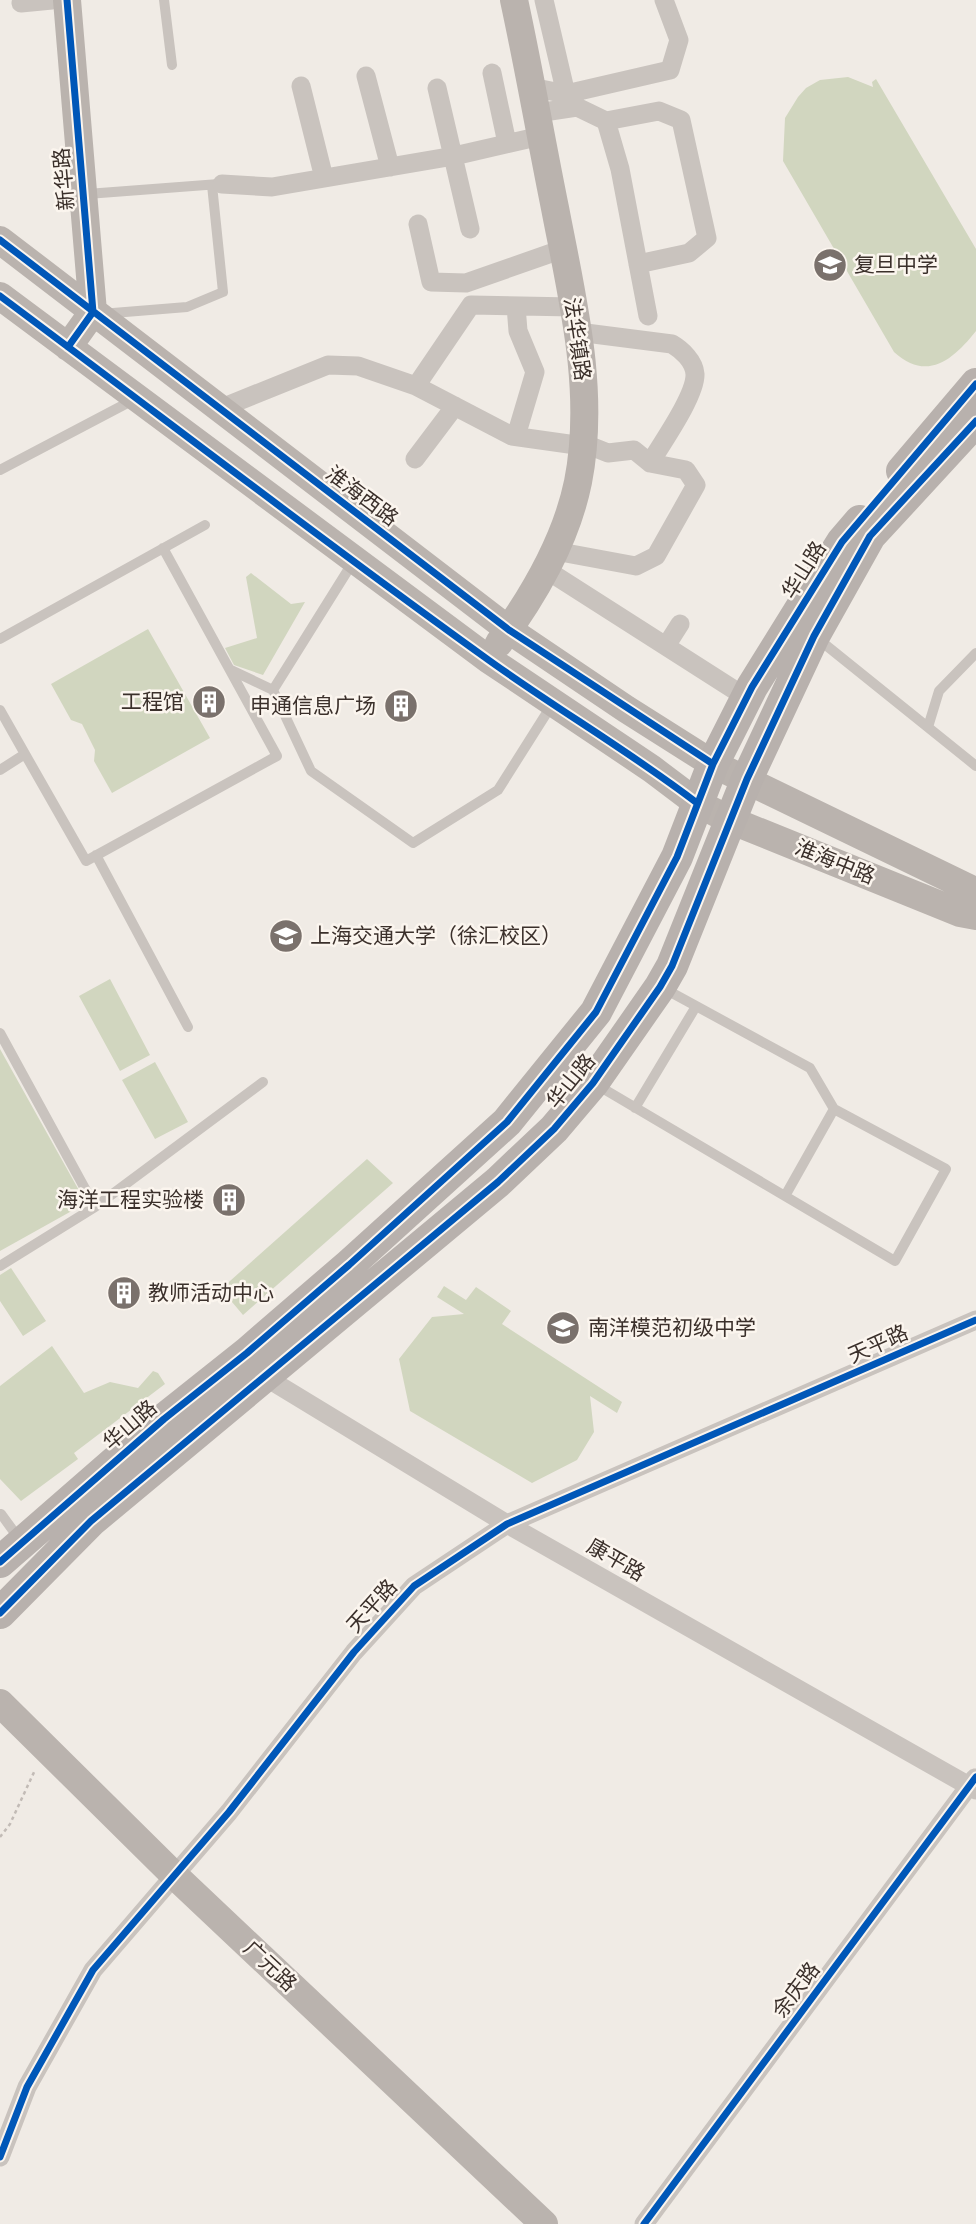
<svg xmlns="http://www.w3.org/2000/svg" width="976" height="2224" font-family="'PT Sans Narrow','Noto Sans SC',sans-serif">
<rect width="100%" height="100%" fill="#f0ebe5"/>
<path fill="#d1d6bf" d="M 848,77 L 873,87 L 872,82 L 876,79 L 976,249 L 976,331 C 953,360 927,382 894,352 L 783,161 L 785,118 L 798,97 L 806,88 L 820,80 Z
M 251,573 L 291,604 L 305,602 L 263,675 L 234,665 L 225,648 L 257,638 L 246,577 Z
M 148,629 L 210,738 L 112,793 L 94,761 L 95,750 L 82,724 L 71,720 L 51,684 Z
M 110,979 L 150,1055 L 120,1071 L 79,996 Z
M 0,1049 L 86,1203 L 0,1251 Z
M 155,1062 L 188,1122 L 155,1139 L 122,1080 Z
M 367,1159 L 393,1183 L 243,1315 L 221,1289 Z
M 11,1268 L 46,1321 L 23,1336 L 0,1301 L 0,1275 Z
M 444,1286 L 466,1300 L 476,1287 L 511,1311 L 502,1324 L 622,1402 L 617,1413 L 590,1396 L 594,1432 L 577,1460 L 532,1483 L 410,1411 L 399,1359 L 432,1317 L 464,1314 L 437,1297 Z
M 52,1346 L 84,1393 L 110,1382 L 138,1388 L 153,1371 L 158,1373 L 165,1384 L 74,1453 L 78,1459 L 21,1501 L 0,1479 L 0,1386 Z"/>
<g fill="none" stroke-linecap="round" stroke-linejoin="round">
<path stroke="#c2bbb6" stroke-width="2.5" stroke-dasharray="3.5 3.5" stroke-linecap="butt" d="M 0,1837 L 10,1824 L 35,1770"/>
<path stroke="#c9c3be" stroke-width="10" d="M 164,0 L 172,65
M 87,194 L 219,184
M 108,316 L 113,313 L 187,307 L 223,292 L 212,185
M 0,470 L 135,399
M 353,562 L 273,690 L 311,771 L 413,843 L 498,790 L 553,703
M 817,638 L 976,766
M 0,639 L 205,525
M 231,670 L 273,690
M 0,710 L 25,754 L 0,770
M 928,727 L 939,691 L 976,653
M 25,754 L 86,861 L 277,756 L 163,548
M 96,855 L 188,1027
M 0,1033 L 95,1207 L 0,1266
M 597,1085 L 895,1261 L 946,1169 L 834,1109 L 810,1068 L 663,988
M 635,1108 L 695,1008
M 785,1196 L 834,1109
M 95,1207 L 263,1082
M 1,1514 L 20,1540"/>
<path stroke="#c9c3be" stroke-width="19" d="M 544,0 L 566,94
M 21,3 L 52,0
M 492,73 L 507,143
M 366,76 L 390,167
M 301,86 L 324,178
M 531,87 L 566,94 L 670,70 L 679,40 L 664,0
M 437,88 L 470,229
M 537,113 L 577,107 L 606,121 L 620,169 L 648,316
M 606,121 L 659,111 L 681,120 L 707,238 L 689,253 L 638,264
M 222,184 L 272,187 L 454,156 L 541,136
M 418,224 L 431,282 L 466,283 L 563,249
M 573,307 L 471,305 L 416,386 L 512,436 L 583,446
M 578,332 L 672,344 C 682,350 694,361 695,374 C 696,395 662,443 650,463
M 219,409 L 328,365 L 358,366 L 416,386
M 516,436 L 535,372 L 518,331 L 516,306
M 415,459 L 455,406
M 555,551 L 636,566 L 656,556 L 696,485 L 686,470 L 650,463 L 634,450 L 608,453 L 583,443
M 545,569 L 747,698
M 666,646 L 680,624
M 257,1372 L 507,1524 L 976,1790
M 0,2157 L 27,2087 L 93,1970 L 229,1812 L 354,1652 L 414,1586 L 507,1524 L 976,1320
M 644,2224 L 975,1778"/>
<path stroke="#bab3ae" stroke-width="28" d="M 67,0 L 93,312 L 68,347
M 0,240 L 509,630 L 626,709 L 713,764 L 969,888 L 976,894
M 0,296 L 488,659 L 652,769 L 697,803 L 730,820 L 960,913 L 976,916
M 499,643 C 534,595 566,541 578,482 C 596,391 572,297 555,208 C 541,139 529,69 514,0
M 0,1703 L 175,1876 L 544,2224"/>
<path stroke="#b8b1ad" stroke-width="32" d="M 902,471 L 976,384
M 0,1562 L 164,1419 L 247,1353 L 349,1265 L 507,1122 L 596,1012 L 677,857 L 713,764 L 752,687 L 842,542 L 860,521
M 0,1613 L 91,1521 L 498,1182 L 554,1129 L 593,1083 L 660,987 L 672,966 L 747,779 L 814,636 L 870,536 L 976,421"/>
<g stroke="#fbf5ee" stroke-width="11">
<path id="cycleway" d="M 67,0 L 93,312 L 68,347
M 0,240 L 509,630 L 713,764
M 0,296 C 161,416 320,539 483,656 C 553,707 628,750 697,803
M 0,1562 L 164,1419 L 247,1353 L 349,1265 L 507,1122 L 596,1012 L 677,857 L 713,764 L 752,687 L 842,542 L 976,384
M 0,1613 L 91,1521 L 498,1182 L 554,1129 L 593,1083 L 660,987 L 672,966 L 747,779 L 814,636 L 870,536 L 976,421
M 0,2157 L 27,2087 L 93,1970 L 229,1812 L 354,1652 L 414,1586 L 507,1524 L 976,1320
M 644,2224 L 976,1777"/>
</g>
<use href="#cycleway" stroke="#0057b8" stroke-width="7"/>
</g>
<defs>
<g id="school-disc" transform="scale(1.75)"><circle r="9.5" fill="#7a716c" stroke="#fbf5ee"/><path d="M0-5L7-2L0 1L-7-2ZM-4 1L0 2.5L4 1V4Q0 6-4 4Z" fill="#fff"/></g>
<g id="building-disc" transform="scale(1.75)"><circle r="9.5" fill="#7a716c" stroke="#fbf5ee"/><path d="M-4-6H4V6H1V3H-1V6H-4ZM-2.5-4.3h1.7v1.8h-1.7ZM.8-4.3h1.7v1.8H.8ZM-2.5-1h1.7V.8h-1.7ZM.8-1h1.7V.8H.8Z" fill="#fff"/></g>
<g id="university-disc" transform="scale(1.75)"><circle r="9.5" fill="#7a716c" stroke="#fbf5ee"/><path d="M0-5L7-2L0 1L-7-2ZM-4 1L0 2.5L4 1V4Q0 6-4 4Z" fill="#fff"/></g>
</defs>
<g fill-rule="evenodd">
<use href="#school-disc" x="830" y="265"/>
<use href="#building-disc" x="209" y="702"/>
<use href="#building-disc" x="401" y="706"/>
<use href="#university-disc" x="286" y="936"/>
<use href="#building-disc" x="229" y="1200"/>
<use href="#building-disc" x="124" y="1293"/>
<use href="#school-disc" x="563" y="1328"/>
</g>
<g text-anchor="middle" stroke-width="5" stroke-linejoin="round" paint-order="stroke">
<g font-size="21" fill="#3b302b" stroke="#fbf5ee">
<text transform="translate(64 179) rotate(-95)" y="7">新华路</text>
<text transform="translate(577 339) rotate(82)" y="7">法华镇路</text>
<text transform="translate(362 496) rotate(37)" y="7">淮海西路</text>
<text transform="translate(804 570) rotate(-58)" y="7">华山路</text>
<text transform="translate(835 862) rotate(22)" y="7">淮海中路</text>
<text transform="translate(571 1081) rotate(-51)" y="7">华山路</text>
<text transform="translate(878 1344) rotate(-24)" y="7">天平路</text>
<text transform="translate(130 1425) rotate(-41)" y="7">华山路</text>
<text transform="translate(616 1560) rotate(30)" y="7">康平路</text>
<text transform="translate(372 1606) rotate(-48)" y="7">天平路</text>
<text transform="translate(270 1966) rotate(43)" y="7">广元路</text>
<text transform="translate(796 1990) rotate(-53)" y="7">余庆路</text>
</g>
<g font-size="21" fill="#3b302b" stroke="#fbf5ee" text-anchor="start">
<text x="854" y="272">复旦中学</text>
<text x="184" y="709" text-anchor="end">工程馆</text>
<text x="376" y="713" text-anchor="end">申通信息广场</text>
<text x="310" y="943">上海交通大学（徐汇校区）</text>
<text x="204" y="1207" text-anchor="end">海洋工程实验楼</text>
<text x="148" y="1300">教师活动中心</text>
<text x="588" y="1335">南洋模范初级中学</text>
</g>
</g>
</svg>
